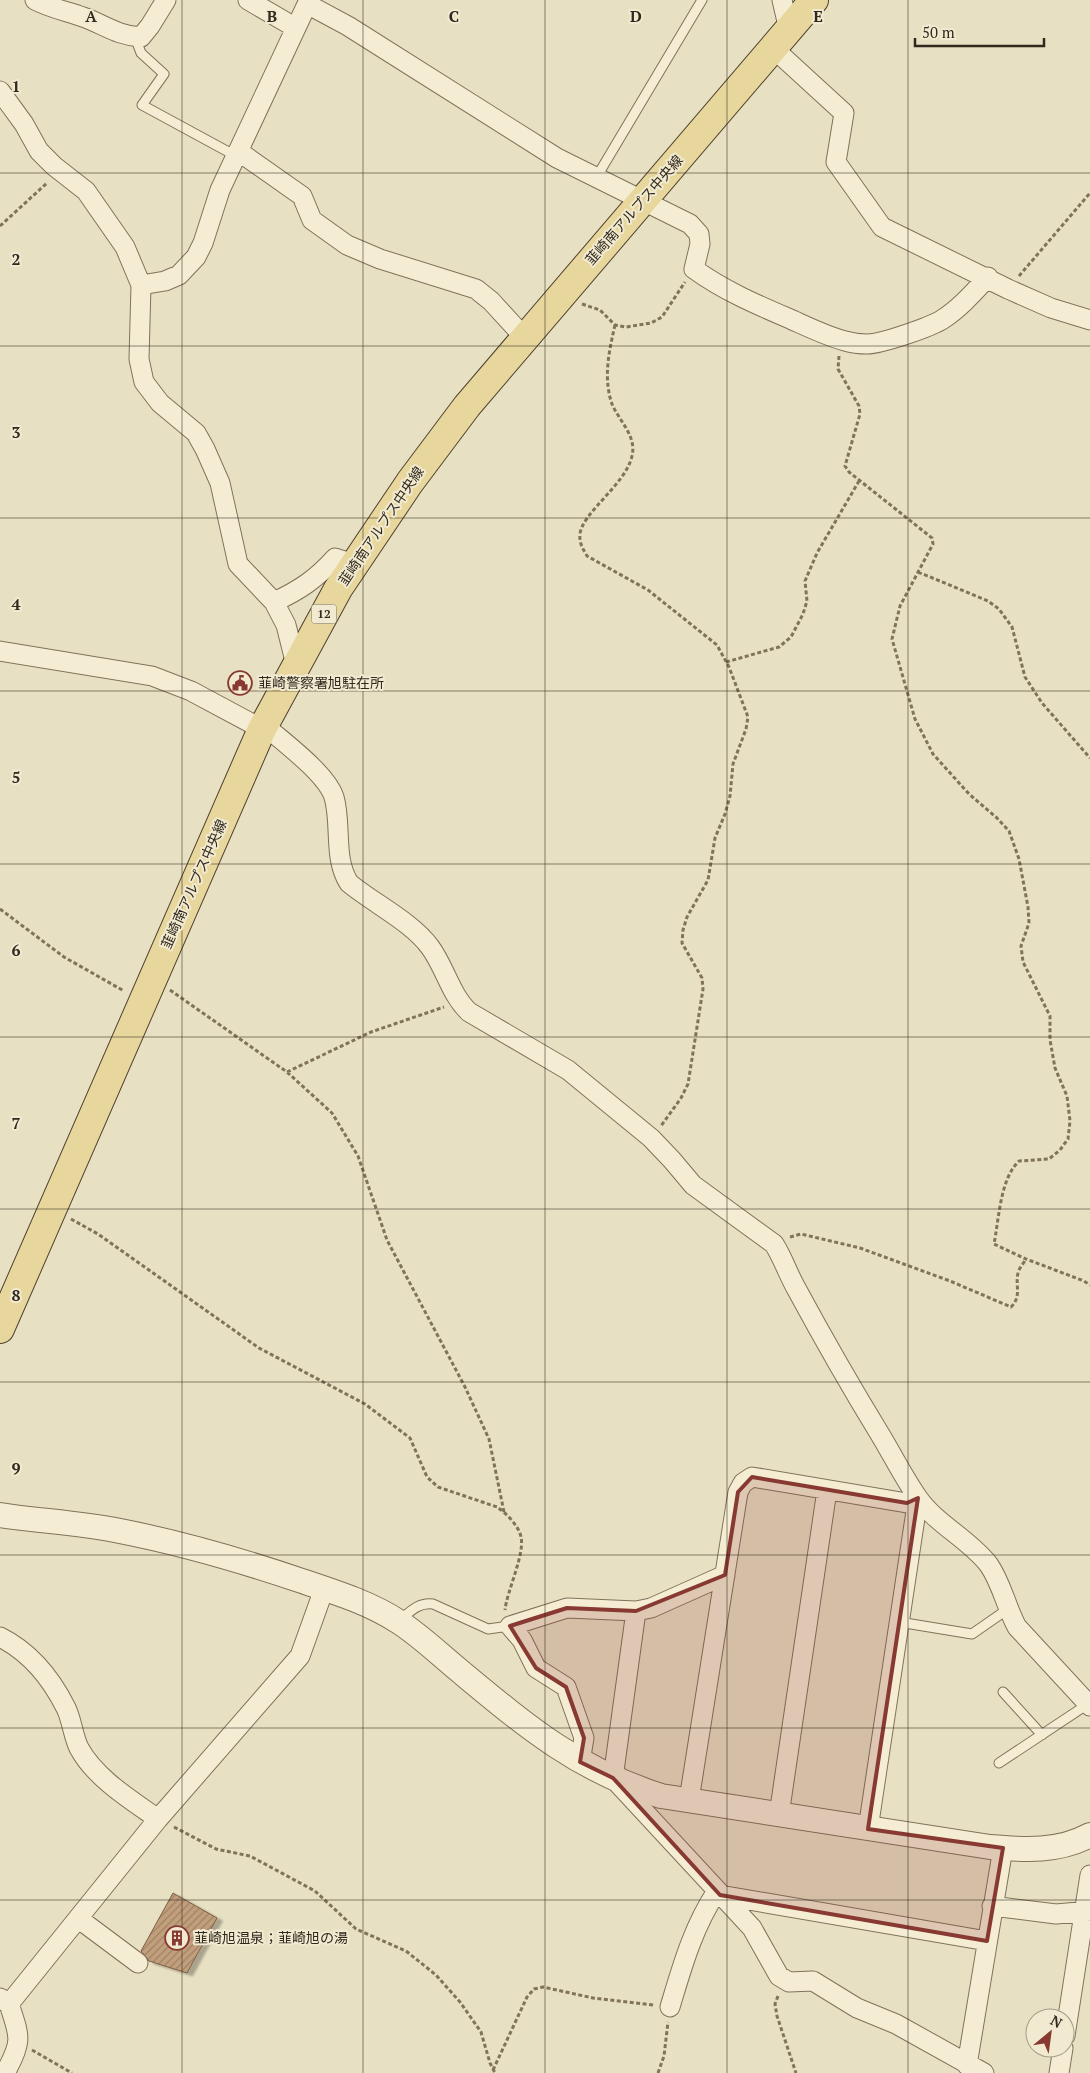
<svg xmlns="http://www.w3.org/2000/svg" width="1090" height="2073" font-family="'PT Serif','Noto Sans JP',serif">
<defs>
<pattern id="building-hatch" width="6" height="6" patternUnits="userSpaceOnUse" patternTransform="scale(1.25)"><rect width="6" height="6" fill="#c29f7b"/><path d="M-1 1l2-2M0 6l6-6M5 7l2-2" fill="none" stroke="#9e8264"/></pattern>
<filter id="shadow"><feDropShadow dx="5.5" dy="3" stdDeviation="1" flood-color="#0004"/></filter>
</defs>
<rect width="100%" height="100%" fill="#e8e0c2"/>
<path fill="url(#building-hatch)" stroke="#7c5f44" filter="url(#shadow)" d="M 173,1893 L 217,1918 L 187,1973 L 149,1961 L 141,1951 Z"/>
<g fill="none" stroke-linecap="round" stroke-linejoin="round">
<g stroke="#80725b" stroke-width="11">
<path id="service" d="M 135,37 L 141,53 L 164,74 L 142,105 L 236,156
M 596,178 L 702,0
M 399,1621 C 410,1612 418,1602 433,1604 L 488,1629 L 510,1626
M 899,1622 L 972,1634 L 1008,1609
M 1003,1692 L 1042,1735
M 999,1763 L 1088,1704"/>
</g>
<g stroke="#80725b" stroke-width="21">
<path id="minor" d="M 35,0 C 50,8 66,11 83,17 C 103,24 118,36 141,37 L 150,26 L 166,0
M 248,0 L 296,28
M 782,0 L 789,30
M 307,4 L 348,26 L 557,158 L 690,224 L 699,234 L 700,244 L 694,269 C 723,290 755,304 788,318 C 806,326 826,336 845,341 C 852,343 860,344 867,344 C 881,344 931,327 943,319 C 960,308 974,292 988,277
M 773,48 L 844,113 L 836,162 L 882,227 L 1008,289 L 1051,308 L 1090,320
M 0,91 L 24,124 L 39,151 L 54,166 L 86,191 L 125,247 L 141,285 L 139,359 L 144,382 L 160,403 L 196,433 L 205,449 L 220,483 L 238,564 L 274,602 L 286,625 L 296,665
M 238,151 L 302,196 L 312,220 L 347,245 L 380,259 L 476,289 L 491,301 L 524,337
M 141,285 L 165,281 L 179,275 L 196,257 L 203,243 L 220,190 L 309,0
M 274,602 C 300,590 316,579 335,558 L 354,564
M 0,651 L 152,676 L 191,691 L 262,729
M 264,725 C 283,742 326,773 334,797 C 342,825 333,858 349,883 C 373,903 412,922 430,947 C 445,967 450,994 469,1012 L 568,1070 L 651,1138 L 672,1160 L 693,1185 L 774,1244 C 783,1258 788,1274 796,1288 C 823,1338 851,1387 881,1436 C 893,1456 904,1478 918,1498 C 937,1525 969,1539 989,1565 C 1002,1584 1006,1607 1017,1627 L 1090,1706
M 636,1611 L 613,1778 L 752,1928 L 779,1976 L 789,1982 L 813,1981 L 857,2008 L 896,2024 L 984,2073
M 0,1637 C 30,1652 51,1678 66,1708 C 72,1720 73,1736 79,1748 C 95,1778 131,1800 158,1819
M 580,1762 L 584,1738 L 566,1687 L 536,1668 L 522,1640 L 510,1626 L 567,1608 L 636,1611 L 651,1608 L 725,1575
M 689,1800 L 738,1492 L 743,1483 L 752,1477 L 907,1503 L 918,1498 L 868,1829
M 779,1815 L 827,1490
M 720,1895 L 987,1941
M 992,1906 L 1056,1914 L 1090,1911
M 79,1919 L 138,1963
M 0,1998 L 9,2004 C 20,2037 23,2041 5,2073
M 9,2004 L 158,1819 L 300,1656 L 324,1589
M 670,2007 C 682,1967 693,1927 717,1891
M 1065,2036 L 1090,1875
M 967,2065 L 1003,1848
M 1059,2073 L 1063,2048"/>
</g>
<g stroke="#80725b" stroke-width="26">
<path id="tertiary" d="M 0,1515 C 40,1521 81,1523 120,1531 C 181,1543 243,1561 302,1581 C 335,1592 370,1603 399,1622 C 421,1636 440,1655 461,1672 C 526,1726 578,1770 661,1796 L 990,1847 C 1025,1850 1059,1852 1090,1835"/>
</g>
<g stroke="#4e402f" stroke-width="30">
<path id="primary" d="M 0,1329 L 262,729 L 338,589 L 410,482 L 467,406 L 814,0"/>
</g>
<path stroke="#80725b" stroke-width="3" stroke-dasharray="4 2.5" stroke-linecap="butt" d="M 0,226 L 47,183
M 1019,276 L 1090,193
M 582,304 L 600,310 L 615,325 L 626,327 L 651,323 L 662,317 L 685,282
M 615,325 C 609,351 603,378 612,404 C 619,421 637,436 632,456 C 626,484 582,513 580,534 C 579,543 583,549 587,556 L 648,590 L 717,645 L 729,667 L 748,717 L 746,729 L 733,764 L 730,796 L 725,814 L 715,838 L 708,880 L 687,917 L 683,930 L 682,943 L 702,978 L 703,989 L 688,1084 L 681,1098 L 661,1126
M 839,356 L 838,369 L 859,406 L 860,414 L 845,466 L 849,472 L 932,538 L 933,544 L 900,606 L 892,639 L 915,719 L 933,754 L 969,794 L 997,818 L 1009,831 L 1019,859 L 1028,907 L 1029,923 L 1021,946 L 1023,962 L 1050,1016 L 1050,1040 L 1055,1068 L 1067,1096 L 1070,1121 L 1068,1139 L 1060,1150 L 1049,1159 L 1019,1161 C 1000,1179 999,1219 994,1244 L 1026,1259 L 1084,1281 L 1090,1285
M 918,572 L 988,601 L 999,609 L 1012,627 L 1025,677 L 1042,703 L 1090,758
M 726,662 L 779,647 L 791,637 L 803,614 L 807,601 L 805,581 L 817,553 L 859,481
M 0,909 L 64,957 L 124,991
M 170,990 L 287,1072 L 332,1113 L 358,1156 L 387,1240 L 465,1387 L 489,1439 L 504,1512
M 287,1072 L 371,1032 L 444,1007
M 71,1219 L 98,1234 L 259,1348 L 365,1404 L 410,1438 L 427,1477 L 438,1487 L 497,1507 C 506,1513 519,1526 521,1537 C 525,1554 507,1591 505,1610
M 790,1237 L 801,1234 L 860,1248 L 950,1281 L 1011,1307 C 1022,1296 1015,1286 1018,1273 C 1019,1268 1024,1263 1026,1259
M 174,1827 L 216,1849 L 250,1856 L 315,1891 L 356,1929 L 406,1951 L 436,1975 L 460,2002 L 481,2032 L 490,2063 L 495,2073
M 778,1996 L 775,2004 L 777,2016 L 796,2073
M 32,2050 L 72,2073
M 493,2070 L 527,1997 L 534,1989 L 543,1987 L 593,1998 L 654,2005
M 658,2073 L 664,2056 L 668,2022"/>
<use href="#service" stroke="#f4edd4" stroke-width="9"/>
<use href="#minor" stroke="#f4edd4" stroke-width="19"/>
<use href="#tertiary" stroke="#f4edd4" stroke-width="24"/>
<use href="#primary" stroke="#e8d79d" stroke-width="28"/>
</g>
<path fill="#883932" fill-opacity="0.2" stroke="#883932" stroke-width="4" stroke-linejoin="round" d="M 752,1477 L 907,1503 L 918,1498 L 868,1829 L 1003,1848 L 987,1941 L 720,1895 L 613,1778 L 580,1762 L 584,1738 L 566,1687 L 536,1668 L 510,1626 L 567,1608 L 636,1611 L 725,1575 L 738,1492 Z"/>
<path fill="none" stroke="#31291e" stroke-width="1" stroke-opacity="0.55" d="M 182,0 L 182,2073M 363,0 L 363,2073M 545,0 L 545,2073M 727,0 L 727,2073M 908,0 L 908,2073M 0,173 L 1090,173M 0,346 L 1090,346M 0,518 L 1090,518M 0,691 L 1090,691M 0,864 L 1090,864M 0,1037 L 1090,1037M 0,1209 L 1090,1209M 0,1382 L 1090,1382M 0,1555 L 1090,1555M 0,1728 L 1090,1728M 0,1900 L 1090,1900"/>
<defs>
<g id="civic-ring" transform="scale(1.25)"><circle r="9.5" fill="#f1ead0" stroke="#883932" stroke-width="1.5"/><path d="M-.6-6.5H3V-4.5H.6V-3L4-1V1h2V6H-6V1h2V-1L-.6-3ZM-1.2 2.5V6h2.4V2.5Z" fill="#883932"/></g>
<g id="building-ring" transform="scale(1.25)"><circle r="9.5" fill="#f1ead0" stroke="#883932" stroke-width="1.5"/><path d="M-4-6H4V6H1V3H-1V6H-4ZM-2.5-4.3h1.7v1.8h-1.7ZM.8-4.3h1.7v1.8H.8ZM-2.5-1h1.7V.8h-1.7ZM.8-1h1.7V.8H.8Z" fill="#883932"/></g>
</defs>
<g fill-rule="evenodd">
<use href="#civic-ring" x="240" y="683"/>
<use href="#building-ring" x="177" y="1938"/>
</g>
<g text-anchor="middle" stroke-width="4" stroke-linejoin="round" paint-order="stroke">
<rect fill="#f1ead0" stroke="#6b6353" stroke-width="1" x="311.5" y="604.5" width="25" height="19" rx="4"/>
<g font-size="12" font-weight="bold" fill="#31291e">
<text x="324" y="618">12</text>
</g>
<g font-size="14" fill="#31291e" stroke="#f1ead0">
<text transform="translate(634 210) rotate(-49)" y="5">韮崎南アルプス中央線</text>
<text transform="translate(381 526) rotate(-56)" y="5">韮崎南アルプス中央線</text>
<text transform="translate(194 884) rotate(-66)" y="5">韮崎南アルプス中央線</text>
</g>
<g font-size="14" fill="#31291e" stroke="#f1ead0" text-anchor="start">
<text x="258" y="688">韮崎警察署旭駐在所</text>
<text x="194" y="1943">韮崎旭温泉；韮崎旭の湯</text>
</g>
</g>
<g font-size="16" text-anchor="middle" font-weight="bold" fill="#31291e" stroke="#f1ead0" stroke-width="4" stroke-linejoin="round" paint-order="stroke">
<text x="91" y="22">A</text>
<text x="272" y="22">B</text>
<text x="454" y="22">C</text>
<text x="636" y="22">D</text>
<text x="818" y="22">E</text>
<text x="16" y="92">1</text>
<text x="16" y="265">2</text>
<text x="16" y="438">3</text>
<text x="16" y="610">4</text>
<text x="16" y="783">5</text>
<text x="16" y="956">6</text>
<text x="16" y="1129">7</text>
<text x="16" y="1301">8</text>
<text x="16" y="1474">9</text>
</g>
<g transform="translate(1050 2033) rotate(29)"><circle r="24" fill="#f1ead0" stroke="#a49d89"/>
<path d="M0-4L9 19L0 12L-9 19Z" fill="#883932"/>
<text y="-8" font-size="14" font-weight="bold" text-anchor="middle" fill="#31291e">N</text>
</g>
<path d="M915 38v8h129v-8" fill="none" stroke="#31291e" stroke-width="2.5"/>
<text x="922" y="38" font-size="15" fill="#31291e" stroke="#f1ead0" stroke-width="4" paint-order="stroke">50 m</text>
</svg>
